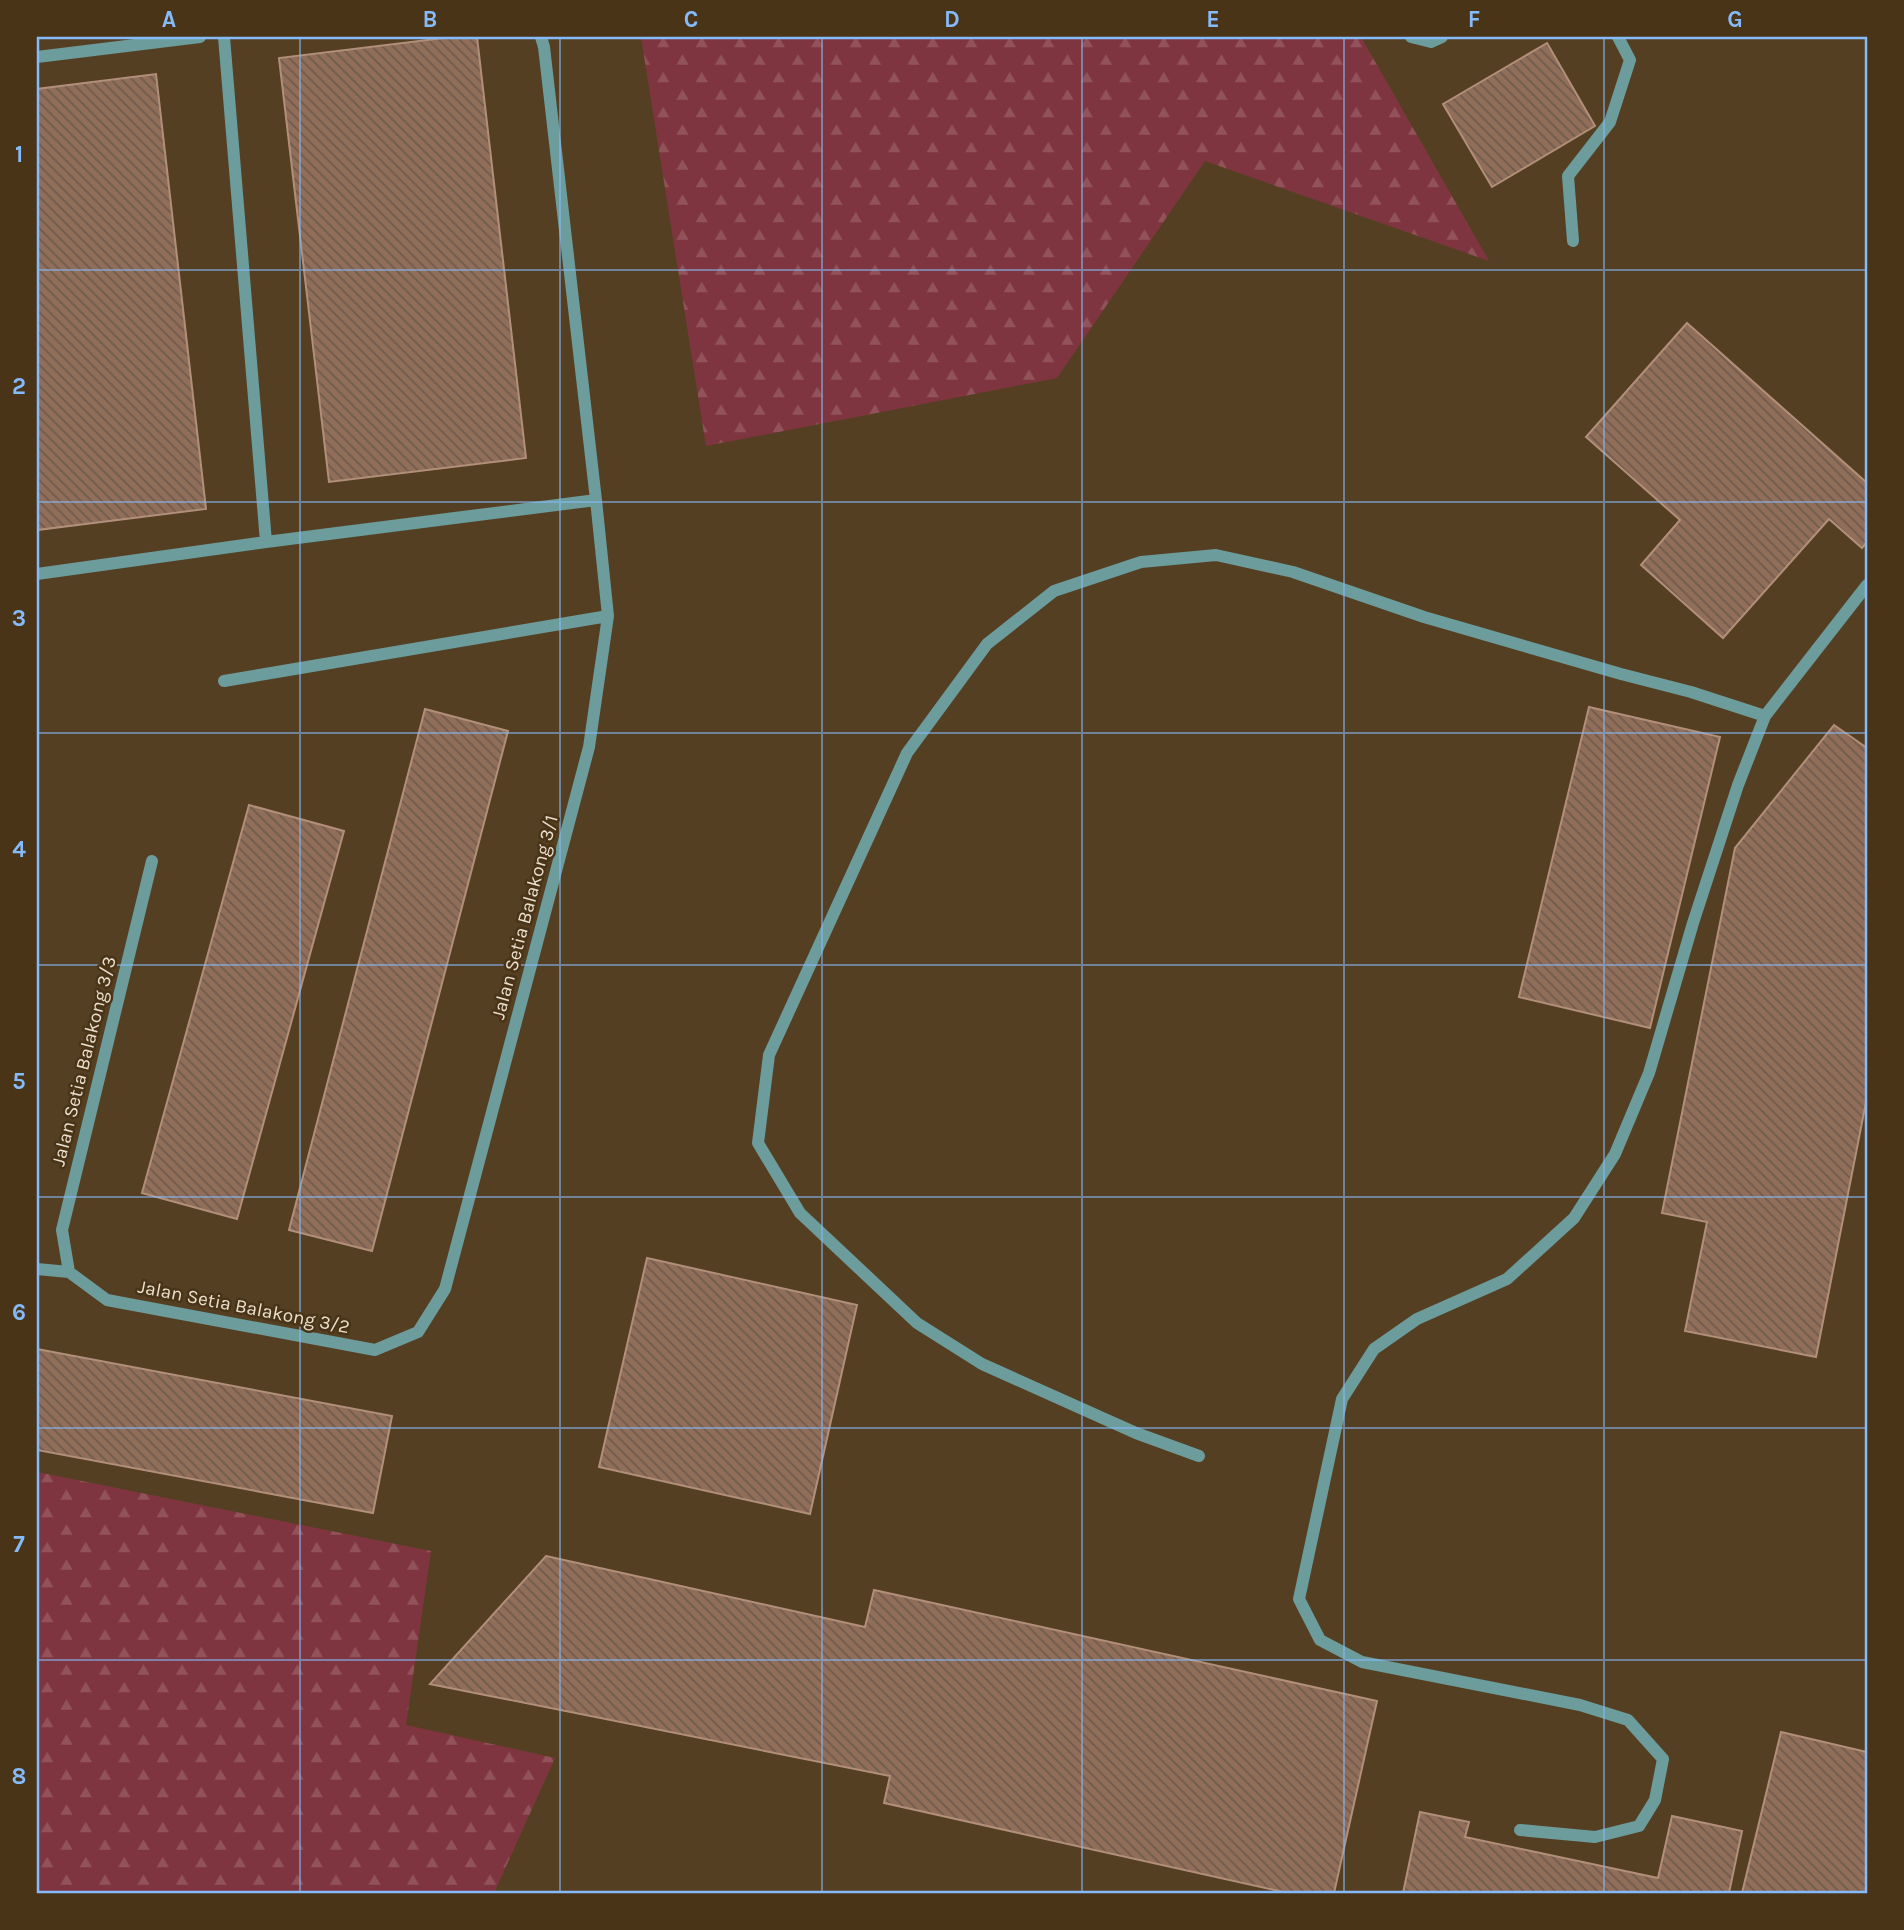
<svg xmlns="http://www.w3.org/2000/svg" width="1904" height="1930" font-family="Karla,sans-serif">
<defs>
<pattern id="forest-firs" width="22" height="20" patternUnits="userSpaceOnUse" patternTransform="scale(1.75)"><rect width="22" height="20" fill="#7f353f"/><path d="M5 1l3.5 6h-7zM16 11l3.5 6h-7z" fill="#91525a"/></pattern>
<pattern id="building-back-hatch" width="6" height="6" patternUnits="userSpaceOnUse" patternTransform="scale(1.75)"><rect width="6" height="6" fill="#906e59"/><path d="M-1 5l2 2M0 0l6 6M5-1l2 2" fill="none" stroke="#6f5b4d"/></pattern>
</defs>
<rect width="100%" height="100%" fill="#543f22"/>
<path fill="url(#forest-firs)" d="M 641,37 L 1361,37 L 1489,261 L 1205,161 L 1057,378 L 706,446 Z
M 37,1472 L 431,1551 L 406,1725 L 555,1758 L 494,1893 L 37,1893 Z"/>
<path fill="url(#building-back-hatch)" stroke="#b28f79" stroke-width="2" d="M 452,37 L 477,37 L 526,458 L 329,482 L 279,58 Z
M 1547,43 L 1595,126 L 1492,187 L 1443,104 Z
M 156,74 L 206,509 L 37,530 L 37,89 Z
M 1687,323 L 1867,483 L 1867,542 L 1862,548 L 1829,519 L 1723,638 L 1641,565 L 1680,520 L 1586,437 Z
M 1589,707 L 1720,737 L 1650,1028 L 1519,997 Z
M 425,709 L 508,731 L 372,1251 L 289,1230 Z
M 1834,725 L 1867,748 L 1867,1097 L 1816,1357 L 1685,1331 L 1707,1222 L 1662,1213 L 1735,848 Z
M 249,805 L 344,831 L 237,1219 L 142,1193 Z
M 647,1258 L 857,1305 L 810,1514 L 599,1467 Z
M 37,1349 L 392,1416 L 373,1513 L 37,1450 Z
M 546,1556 L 865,1627 L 874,1590 L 1377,1701 L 1334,1893 L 1288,1893 L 884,1803 L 890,1776 L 430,1684 Z
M 1781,1732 L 1867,1752 L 1867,1893 L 1742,1893 Z
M 1420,1812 L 1469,1822 L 1465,1837 L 1658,1878 L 1672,1816 L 1742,1831 L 1729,1893 L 1403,1893 Z"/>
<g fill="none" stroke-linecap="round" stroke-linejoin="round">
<path stroke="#6c9c9b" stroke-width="12" d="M 224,37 L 266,542
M 1411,37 L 1431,42 L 1442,37
M 37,57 L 200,37
M 1573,241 L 1568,176 L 1610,122 L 1630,60 L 1618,37
M 37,574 L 266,542 L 596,500
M 224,681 L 608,616
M 37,1269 L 69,1272
M 69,1272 L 107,1300 L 375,1350 L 418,1332 L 445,1289 L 589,747 L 608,616 L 596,500 L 544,47 L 541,37
M 69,1272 L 62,1230 L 152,861
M 1199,1456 L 1136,1433 L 982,1364 L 917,1323 L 800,1213 L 758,1143 L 769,1055 L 907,753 L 987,644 L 1054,591 L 1141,562 L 1216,555 L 1293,572 L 1424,617 L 1621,674 L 1691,692 L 1765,716 L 1867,585
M 1520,1830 L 1595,1837 L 1639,1826 L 1655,1800 L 1663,1759 L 1628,1720 L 1580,1705 L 1362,1662 L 1320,1640 L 1299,1599 L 1342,1399 L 1374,1349 L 1417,1319 L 1507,1279 L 1574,1218 L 1615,1154 L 1649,1073 L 1693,923 L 1738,785 L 1765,716"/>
</g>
<path fill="none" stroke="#86bbfb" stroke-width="2" stroke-opacity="0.55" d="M 300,37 L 300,1893M 560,37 L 560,1893M 822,37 L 822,1893M 1082,37 L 1082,1893M 1344,37 L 1344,1893M 1604,37 L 1604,1893M 37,270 L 1867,270M 37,502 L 1867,502M 37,733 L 1867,733M 37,965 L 1867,965M 37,1197 L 1867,1197M 37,1428 L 1867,1428M 37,1660 L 1867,1660"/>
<g text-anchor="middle" stroke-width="5" stroke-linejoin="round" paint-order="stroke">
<g font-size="19" fill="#ecdfce" stroke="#493417">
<text transform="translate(524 917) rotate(-75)" y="7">Jalan Setia Balakong 3/1</text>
<text transform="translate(83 1061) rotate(-76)" y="7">Jalan Setia Balakong 3/3</text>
<text transform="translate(244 1306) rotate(11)" y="7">Jalan Setia Balakong 3/2</text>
</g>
</g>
<rect width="1904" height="1930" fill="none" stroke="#493417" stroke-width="77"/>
<rect x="38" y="38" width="1828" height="1854" fill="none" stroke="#86bbfb" stroke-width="2.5"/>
<g font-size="23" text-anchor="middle" font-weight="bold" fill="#86bbfb">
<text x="169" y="27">A</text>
<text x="430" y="27">B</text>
<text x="691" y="27">C</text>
<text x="952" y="27">D</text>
<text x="1213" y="27">E</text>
<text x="1474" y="27">F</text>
<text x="1735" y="27">G</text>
<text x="19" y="162">1</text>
<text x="19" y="394">2</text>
<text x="19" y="626">3</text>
<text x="19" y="857">4</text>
<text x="19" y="1089">5</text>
<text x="19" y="1320">6</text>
<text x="19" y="1552">7</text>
<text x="19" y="1784">8</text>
</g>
</svg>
